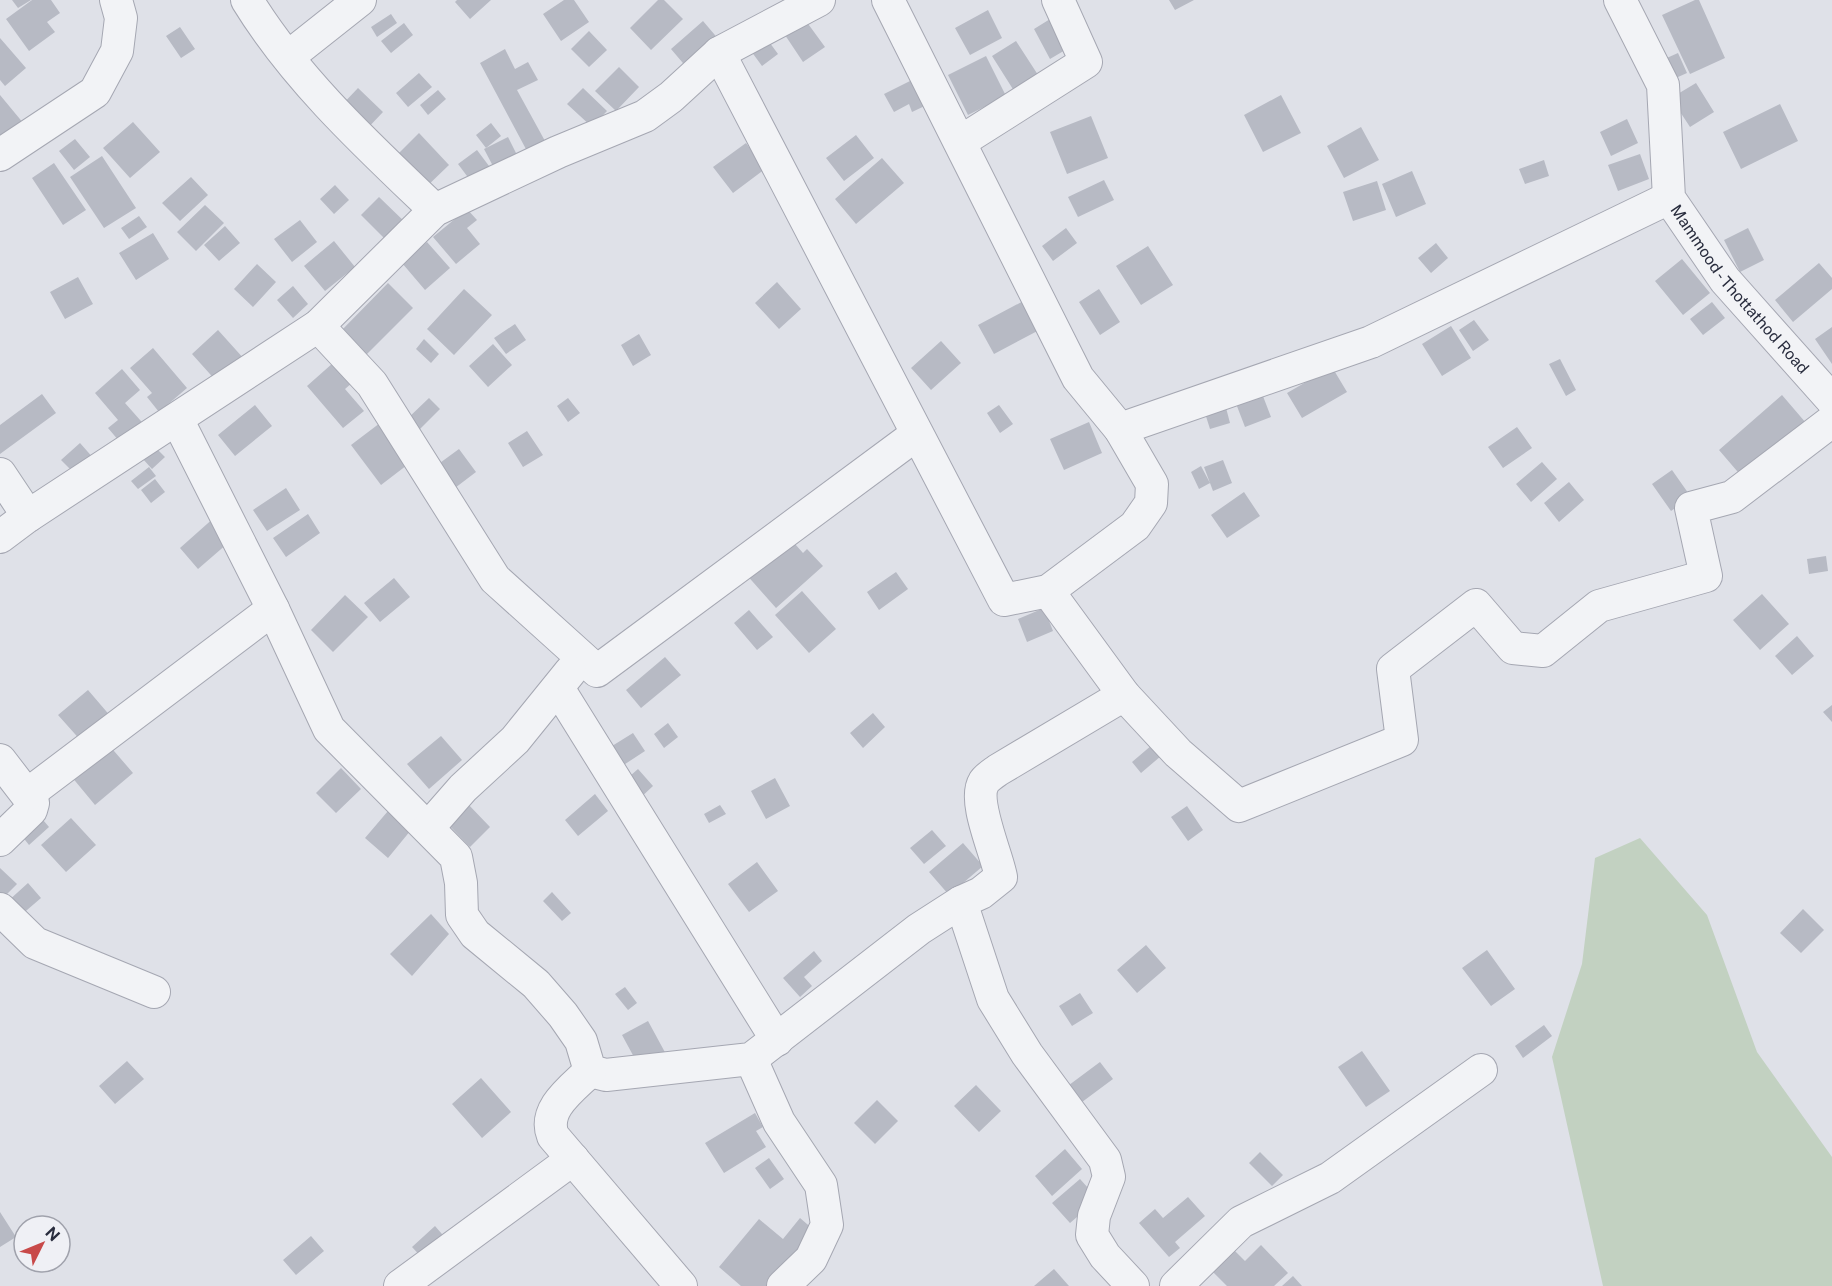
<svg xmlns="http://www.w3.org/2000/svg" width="1832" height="1286" font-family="'Public Sans',sans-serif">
<rect width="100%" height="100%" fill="#dfe1e8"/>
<path fill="#c2d1c1" d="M 1640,838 L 1707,915 L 1757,1052 L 1832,1157 L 1832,1286 L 1603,1286 L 1552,1057 L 1582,964 L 1595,858 Z"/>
<path fill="#b7bac4" d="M 12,0 L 31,0 L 18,8 Z
M 32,0 L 51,0 L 60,13 L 47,22 L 55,32 L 29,51 L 6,19 Z
M 457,0 L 491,0 L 470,19 L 455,2 Z
M 564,0 L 574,0 L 589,22 L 561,41 L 543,14 Z
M 658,0 L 664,0 L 683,19 L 651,50 L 630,28 Z
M 1169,0 L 1194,0 L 1175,10 Z
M 1695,0 L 1699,0 L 1725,58 L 1690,74 L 1662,15 Z
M 988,10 L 1002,38 L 970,55 L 955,28 Z
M 391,14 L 397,23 L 377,37 L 371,27 Z
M 1055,16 L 1072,46 L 1050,59 L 1034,29 Z
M 703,21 L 720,41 L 688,69 L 671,49 Z
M 806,21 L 825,47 L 803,62 L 785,35 Z
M 404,23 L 413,35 L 391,53 L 381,41 Z
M 180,27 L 195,49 L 181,58 L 166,36 Z
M 589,31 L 607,50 L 589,67 L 571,49 Z
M 0,38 L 26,68 L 5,86 L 0,80 Z
M 767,39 L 778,54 L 762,66 L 751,51 Z
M 1016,41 L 1040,78 L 1016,94 L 992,56 Z
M 505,49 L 515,69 L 528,62 L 538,80 L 517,90 L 545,141 L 527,151 L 480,63 Z
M 1678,53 L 1687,73 L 1669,81 L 1660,61 Z
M 986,56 L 1006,96 L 968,115 L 948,75 Z
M 619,67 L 639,87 L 616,111 L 595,91 Z
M 419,73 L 432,87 L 408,107 L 396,93 Z
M 918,77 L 931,103 L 912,112 L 909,104 L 894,112 L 884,94 Z
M 1696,83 L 1714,112 L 1690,127 L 1671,98 Z
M 358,88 L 383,112 L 364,132 L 339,108 Z
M 583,88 L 607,111 L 592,127 L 567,104 Z
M 438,90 L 446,99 L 428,115 L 420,105 Z
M 0,95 L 29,130 L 0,145 Z
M 1281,95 L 1301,133 L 1263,152 L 1244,115 Z
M 1780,104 L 1798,141 L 1741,169 L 1723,132 Z
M 1091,116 L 1108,158 L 1067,174 L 1050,132 Z
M 1627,119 L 1638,143 L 1611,156 L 1600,132 Z
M 133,122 L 160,152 L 130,178 L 103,148 Z
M 491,123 L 501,136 L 486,148 L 476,135 Z
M 1361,127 L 1379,160 L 1344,178 L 1327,146 Z
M 419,133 L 449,165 L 422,191 L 392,160 Z
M 856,135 L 874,158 L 844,181 L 826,158 Z
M 508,137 L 517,155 L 494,168 L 484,149 Z
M 75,139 L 90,157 L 74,170 L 59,151 Z
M 746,143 L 765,169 L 733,193 L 713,167 Z
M 477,150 L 489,166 L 470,180 L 458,164 Z
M 1640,154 L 1649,179 L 1618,191 L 1608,165 Z
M 102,156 L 136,208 L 104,228 L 70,177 Z
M 882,158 L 904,183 L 856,224 L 835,199 Z
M 1544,160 L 1549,176 L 1525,184 L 1519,169 Z
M 54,163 L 86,210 L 63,225 L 32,178 Z
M 1412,171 L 1426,204 L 1396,217 L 1382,184 Z
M 191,177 L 208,195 L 180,221 L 162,203 Z
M 1104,180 L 1114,200 L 1078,217 L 1068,197 Z
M 1377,181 L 1386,210 L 1353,221 L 1343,192 Z
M 335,185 L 349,200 L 334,214 L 320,199 Z
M 379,197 L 408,225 L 390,244 L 361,215 Z
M 205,205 L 224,223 L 196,251 L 177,232 Z
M 467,209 L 477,220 L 467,228 L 480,244 L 456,264 L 433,237 Z
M 139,216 L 147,227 L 129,239 L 121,228 Z
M 300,220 L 317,242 L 292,262 L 274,239 Z
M 225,226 L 240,243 L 219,261 L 204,245 Z
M 1066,228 L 1077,243 L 1053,261 L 1042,246 Z
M 1748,228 L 1764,260 L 1740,272 L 1724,240 Z
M 153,233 L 169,259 L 136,280 L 119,253 Z
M 334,241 L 355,267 L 325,291 L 304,266 Z
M 427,242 L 450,268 L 425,290 L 402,263 Z
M 1436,243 L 1448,258 L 1431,273 L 1418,258 Z
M 1148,246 L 1173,285 L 1141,305 L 1116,266 Z
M 1682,259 L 1710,293 L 1683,315 L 1655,281 Z
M 1819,263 L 1832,278 L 1832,289 L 1793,322 L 1775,300 Z
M 257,264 L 276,282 L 253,307 L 234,289 Z
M 78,277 L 93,304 L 65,319 L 50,292 Z
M 777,282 L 801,309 L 779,329 L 755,303 Z
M 388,283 L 413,308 L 365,356 L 340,332 Z
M 293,286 L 308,304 L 293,318 L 277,300 Z
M 464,289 L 492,315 L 454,355 L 427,329 Z
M 1099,289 L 1120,322 L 1100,335 L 1079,302 Z
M 1029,298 L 1045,327 L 994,354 L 978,325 Z
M 1712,302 L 1725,318 L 1703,335 L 1690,319 Z
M 1474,320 L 1489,340 L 1473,351 L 1459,330 Z
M 515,324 L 526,340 L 506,354 L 494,338 Z
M 1451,326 L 1471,358 L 1442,376 L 1422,344 Z
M 1832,327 L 1832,364 L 1815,339 Z
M 218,330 L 245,360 L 218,383 L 192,354 Z
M 639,334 L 651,355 L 633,366 L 621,345 Z
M 424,339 L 439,354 L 431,363 L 416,349 Z
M 941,341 L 961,363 L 931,390 L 911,368 Z
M 493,344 L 512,365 L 488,387 L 469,366 Z
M 153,348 L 187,388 L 159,412 L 147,397 L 152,393 L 130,368 Z
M 342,355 L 360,376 L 345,389 L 364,411 L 343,428 L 307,386 Z
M 1560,359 L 1576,390 L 1566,396 L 1549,364 Z
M 1332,367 L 1347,392 L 1302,418 L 1287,393 Z
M 122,369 L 140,390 L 125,403 L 148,429 L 125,448 L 108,428 L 118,420 L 95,393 Z
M 1261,391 L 1271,417 L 1245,427 L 1235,401 Z
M 42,394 L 56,413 L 0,454 L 0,425 Z
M 1782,395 L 1806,423 L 1743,478 L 1719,450 Z
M 429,398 L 440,409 L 417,432 L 406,420 Z
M 568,398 L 580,413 L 568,422 L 557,406 Z
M 1225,404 L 1230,423 L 1210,429 L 1204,410 Z
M 255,405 L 272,426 L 235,456 L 218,435 Z
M 999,405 L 1013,424 L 1000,433 L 987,413 Z
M 1089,422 L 1102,453 L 1064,470 L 1050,439 Z
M 380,423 L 411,462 L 381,485 L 351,445 Z
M 1517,427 L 1532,448 L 1503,468 L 1488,447 Z
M 527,431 L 543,455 L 523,467 L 508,443 Z
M 80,443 L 95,460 L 77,476 L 61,460 Z
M 154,446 L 165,457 L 152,469 L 142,458 Z
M 459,449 L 476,472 L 451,491 L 433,468 Z
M 1223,460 L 1232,483 L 1213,491 L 1204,467 Z
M 1542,462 L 1557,479 L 1531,502 L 1516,484 Z
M 1201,466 L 1210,483 L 1199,489 L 1191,472 Z
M 149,467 L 156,476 L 138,489 L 131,481 Z
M 1672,470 L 1691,497 L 1671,511 L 1652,484 Z
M 155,479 L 165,492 L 151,503 L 141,490 Z
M 1569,482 L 1584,500 L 1559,522 L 1544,503 Z
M 286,488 L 300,510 L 267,531 L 253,510 Z
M 1244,492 L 1260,516 L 1227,538 L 1211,515 Z
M 308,514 L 320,533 L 286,557 L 273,538 Z
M 216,516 L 235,537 L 198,569 L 180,548 Z
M 787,535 L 803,553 L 807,549 L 823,566 L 776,608 L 745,573 Z
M 1826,556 L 1828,571 L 1809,574 L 1807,559 Z
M 896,572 L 908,589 L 879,610 L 867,592 Z
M 394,578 L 410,597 L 380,622 L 364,603 Z
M 802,591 L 836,629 L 809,653 L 775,615 Z
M 1762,594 L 1789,624 L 1760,650 L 1733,620 Z
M 345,595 L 368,617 L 333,652 L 311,630 Z
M 1044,608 L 1053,631 L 1027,642 L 1018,619 Z
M 749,610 L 773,637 L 757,650 L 734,623 Z
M 1797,636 L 1814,656 L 1792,675 L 1775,656 Z
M 665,657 L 681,675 L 641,708 L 626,690 Z
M 88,690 L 112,718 L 83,743 L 58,715 Z
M 1832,705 L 1832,722 L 1823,712 Z
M 873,713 L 885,727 L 863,748 L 850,733 Z
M 668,723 L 678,737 L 664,748 L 654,734 Z
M 633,733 L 645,751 L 616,770 L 604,751 Z
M 441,736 L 462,760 L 429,789 L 407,764 Z
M 108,744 L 133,773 L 95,805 L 71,776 Z
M 1152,745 L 1161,756 L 1141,773 L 1132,762 Z
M 341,768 L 361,789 L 336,813 L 316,793 Z
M 638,769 L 653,786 L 638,800 L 622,783 Z
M 775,778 L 790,806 L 766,819 L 751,791 Z
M 595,794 L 608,811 L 578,836 L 565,820 Z
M 466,802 L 490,827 L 470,847 L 446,822 Z
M 720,805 L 726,814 L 709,823 L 704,814 Z
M 1187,806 L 1203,830 L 1188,841 L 1171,817 Z
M 388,811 L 411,830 L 388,858 L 365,838 Z
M 38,814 L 49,827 L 29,845 L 18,831 Z
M 71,818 L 96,845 L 66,872 L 41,845 Z
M 932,830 L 946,846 L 924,864 L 910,848 Z
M 963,843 L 983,866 L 949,895 L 929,872 Z
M 757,862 L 778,891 L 749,912 L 728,884 Z
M 0,868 L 17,884 L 2,899 L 0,897 Z
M 28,883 L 41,898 L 20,916 L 7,902 Z
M 552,892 L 571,913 L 562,921 L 543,901 Z
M 1803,909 L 1824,930 L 1801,953 L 1780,933 Z
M 431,914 L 449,934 L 412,976 L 390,954 Z
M 1146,945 L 1166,968 L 1137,993 L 1117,970 Z
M 1487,950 L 1515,989 L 1491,1006 L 1462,968 Z
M 814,951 L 822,961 L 804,977 L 812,986 L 800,997 L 783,978 Z
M 625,987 L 637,1003 L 628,1010 L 615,994 Z
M 1080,993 L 1093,1013 L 1072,1026 L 1059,1006 Z
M 648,1021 L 667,1056 L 641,1070 L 622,1035 Z
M 1544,1025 L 1552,1036 L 1523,1058 L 1515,1046 Z
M 1362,1051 L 1390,1091 L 1366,1107 L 1338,1067 Z
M 127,1061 L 144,1079 L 115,1104 L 99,1086 Z
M 1100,1062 L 1113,1079 L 1074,1108 L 1061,1091 Z
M 481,1078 L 511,1112 L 482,1138 L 452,1104 Z
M 976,1085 L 1001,1111 L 979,1132 L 954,1106 Z
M 877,1100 L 898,1121 L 875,1144 L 854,1123 Z
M 755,1113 L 763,1127 L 756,1131 L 766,1147 L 724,1173 L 705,1143 Z
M 1065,1149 L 1082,1169 L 1052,1196 L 1035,1176 Z
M 1260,1152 L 1283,1175 L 1272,1186 L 1249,1163 Z
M 769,1158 L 784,1179 L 770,1189 L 755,1168 Z
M 1080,1179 L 1098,1199 L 1070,1223 L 1052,1203 Z
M 1188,1197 L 1205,1216 L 1175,1242 L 1180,1248 L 1169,1257 L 1139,1223 L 1155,1209 L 1163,1218 Z
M 0,1212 L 16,1237 L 0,1247 Z
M 800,1218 L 814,1230 L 775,1286 L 741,1286 L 719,1267 L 759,1219 L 783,1239 Z
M 435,1226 L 448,1241 L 425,1261 L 412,1247 Z
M 311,1236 L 324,1251 L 296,1275 L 283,1260 Z
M 1261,1245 L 1288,1273 L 1274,1286 L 1227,1286 L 1213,1272 L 1234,1250 L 1245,1261 Z
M 1054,1269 L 1069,1286 L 1034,1286 Z
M 1293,1276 L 1302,1286 L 1282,1286 Z"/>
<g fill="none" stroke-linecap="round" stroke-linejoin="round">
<g stroke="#a5a7b2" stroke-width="34">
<g id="minor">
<path d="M 247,0 C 296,80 368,146 435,210"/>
<path id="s1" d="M 1620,0 L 1663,85 L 1669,198 L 1725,280 L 1832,400"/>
<path d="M 719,53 L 1004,600 L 1048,591 L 1135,526 L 1151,503 L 1152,484 L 1120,429 L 1078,378 L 888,0"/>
<path d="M 288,57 L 360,0"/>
<path d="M 960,142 L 1086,62 L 1058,0"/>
<path d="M 0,155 L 95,92 L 117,51 L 121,18 L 116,0"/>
<path d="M 318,326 L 372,384 L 495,579 L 597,671 L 917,434"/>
<path d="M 177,419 L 273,609 L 329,729 L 456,857 L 461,883 L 462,915 L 475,934 L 536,984 L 563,1015 L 581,1041 L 590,1071 L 606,1075 L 751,1059 L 919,929 L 961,902 L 993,999 L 1027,1054 L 1105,1160 L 1109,1177 L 1094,1216 L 1092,1235 L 1105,1256 L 1133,1286"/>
<path d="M 1120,429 L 1371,342 L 1669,198"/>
<path d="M 0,474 L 28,516"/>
<path d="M 0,537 L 28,516 L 318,326 L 435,210 L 558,152 L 645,116 L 671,97 L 719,53 L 819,0"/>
<path d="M 1048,591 L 1124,695 L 1178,753 L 1239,806 L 1402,740 L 1393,669 L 1476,605 L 1513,648 L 1543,651 L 1599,606 L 1706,576 L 1691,508 L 1732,497 L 1832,421"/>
<path d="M 558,688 L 777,1040"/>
<path d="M 0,760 L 33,803 L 31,810 L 0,840"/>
<path d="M 28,794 L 273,609"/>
<path d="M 428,828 L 463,788 L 515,740 L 570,672"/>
<path d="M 961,902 L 981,893 L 1001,877 C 997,854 972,801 984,782 C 986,778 994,773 998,770 L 1124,695"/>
<path d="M 0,909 L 35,943 L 154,992"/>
<path d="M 751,1059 L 779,1122 L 821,1185 L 827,1225 L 811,1259 L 783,1286"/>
<path d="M 590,1071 C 573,1088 542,1109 553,1136 L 681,1286"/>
<path d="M 400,1286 L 573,1159"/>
<path d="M 1176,1286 L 1241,1222 L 1330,1178 L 1481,1070"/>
</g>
</g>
<use href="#minor" stroke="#f2f3f6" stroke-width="32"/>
</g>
<g text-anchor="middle" stroke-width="6" stroke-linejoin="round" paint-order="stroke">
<g font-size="16" fill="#292d3e" stroke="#eff0f5">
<text dy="6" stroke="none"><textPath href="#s1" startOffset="324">Mammood - Thottathod Road</textPath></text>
</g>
</g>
<g transform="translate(42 1244) rotate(47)"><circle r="28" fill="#eff0f5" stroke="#a0a2ac" stroke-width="1.5"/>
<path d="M0-4.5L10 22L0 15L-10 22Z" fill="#c84949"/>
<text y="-9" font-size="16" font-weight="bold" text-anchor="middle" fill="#292d3e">N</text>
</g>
</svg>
